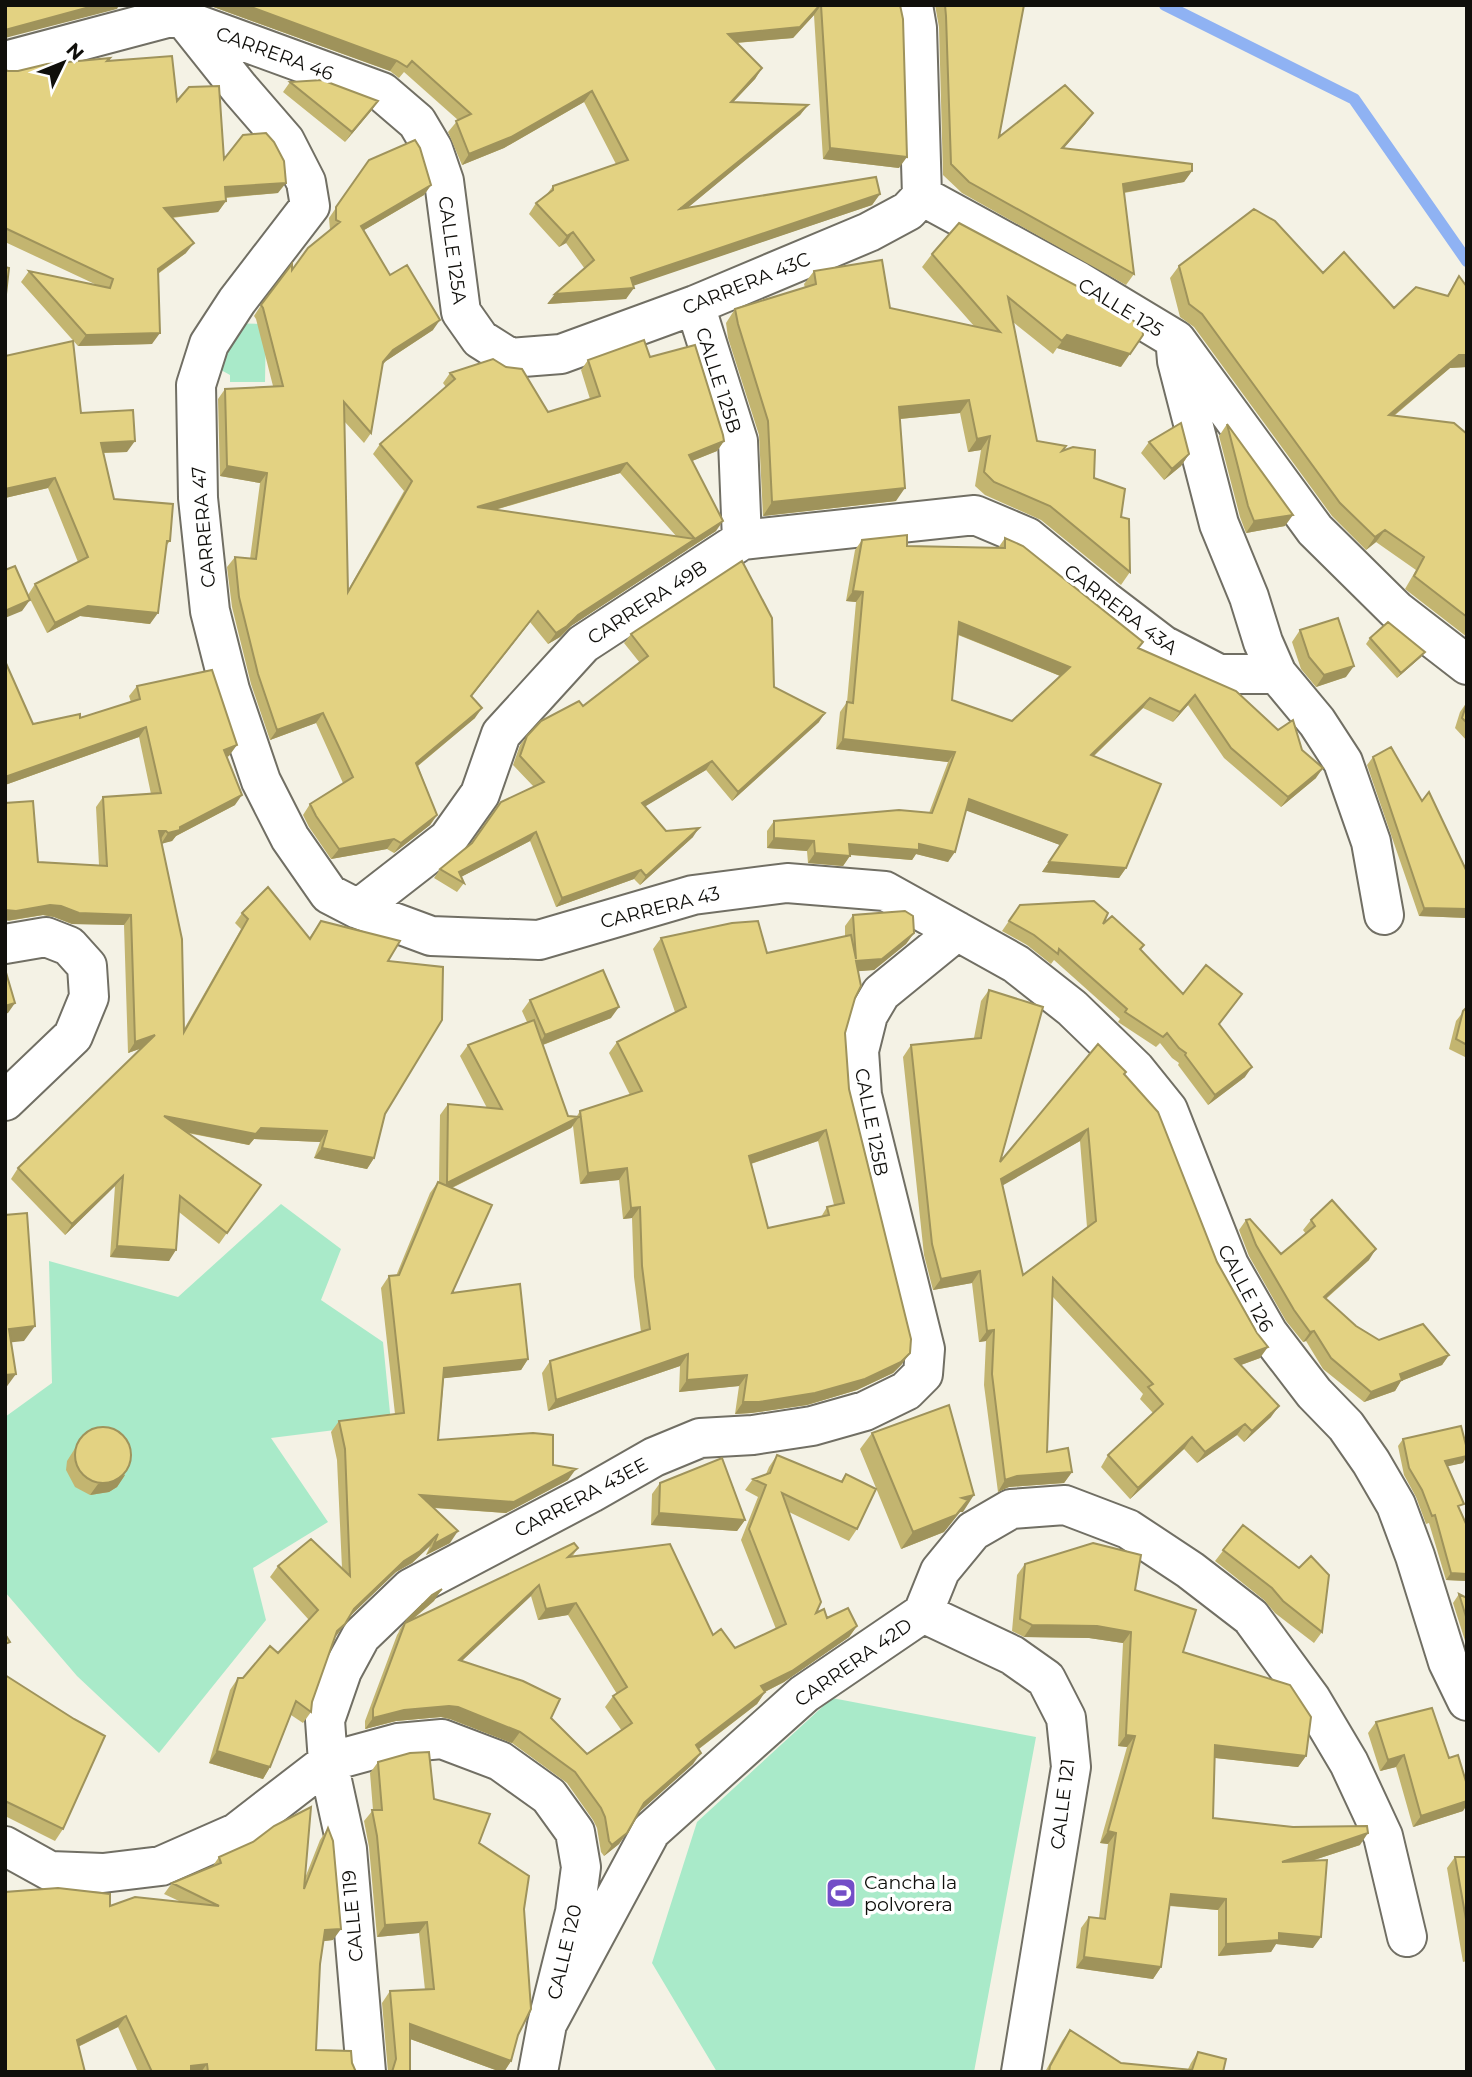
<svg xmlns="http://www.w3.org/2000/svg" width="1472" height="2077" font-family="Montserrat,sans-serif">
<rect width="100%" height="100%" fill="#f4f2e5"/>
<path fill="#a9eac9" d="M 222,323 L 266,324 L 265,382 L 230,382 L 230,375 L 221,370 Z
M 281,1204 L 341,1249 L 321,1300 L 383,1342 L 391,1423 L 271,1438 L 328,1522 L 253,1568 L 266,1620 L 159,1753 L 77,1676 L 5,1592 L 5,1417 L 52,1383 L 49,1261 L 178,1297 Z
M 832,1698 L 1036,1737 L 974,2072 L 717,2072 L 652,1963 L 697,1822 Z"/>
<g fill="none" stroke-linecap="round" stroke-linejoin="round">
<path stroke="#8fb2f3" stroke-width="12" d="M 1165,5 L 1354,99 L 1467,261"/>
<g stroke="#716f64" stroke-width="42">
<path id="minor" d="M 913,5 L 917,28 L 922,196
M 185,20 L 240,89 L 285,141 L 306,182 L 310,206 L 237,301 L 209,344 L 196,385 L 198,498 L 210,611 L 230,690 L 261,781 L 290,838 L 329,894 L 358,909 L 431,936 L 539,940 L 693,895 L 787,883 L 885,891 L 1016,964 L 1072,1008 L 1135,1069 L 1168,1110 L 1229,1265 L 1268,1333 L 1314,1393 L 1346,1426 L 1371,1462 L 1396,1505 L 1415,1556 L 1448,1662 L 1467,1701
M 5,61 L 171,17 L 185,20 L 382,92 L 417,122 L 433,149 L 444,181 L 461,312 L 480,339 L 510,358 L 561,354 L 695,305 L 869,232 L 908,211 L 922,196
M 922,196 L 1078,281 L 1176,340 L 1315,530 L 1396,610 L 1467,665
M 695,305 L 738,441 L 742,540
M 1176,349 L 1177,361 L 1219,524 L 1249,597 L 1263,642 L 1277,674 L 1317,722 L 1343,762 L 1371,842 L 1384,915
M 358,909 L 448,839 L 480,794 L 501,734 L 583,644 L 742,540 L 975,515 L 1027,537 L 1104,600 L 1163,645 L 1219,674 L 1277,674
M 5,944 L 46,937 L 69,946 L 87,966 L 89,997 L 73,1036 L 5,1101
M 923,1613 L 1012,1655 L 1046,1679 L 1066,1718 L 1071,1767 L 1021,2072
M 5,1846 L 50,1871 L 103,1873 L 161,1866 L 236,1833 L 328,1762 L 398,1743 L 442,1739 L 500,1761 L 549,1796 L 575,1832 L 581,1867 L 575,1912 L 547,2024 L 538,2072
M 547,2024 L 651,1831 L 804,1694 L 923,1613 L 940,1571 L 973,1531 L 1011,1509 L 1065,1505 L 1128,1529 L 1190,1570 L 1251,1617 L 1311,1699 L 1349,1763 L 1383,1836 L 1407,1937
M 366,2072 L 347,1849 L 328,1762 L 325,1720 L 342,1671 L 361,1636 L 411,1588 L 591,1493 L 654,1457 L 700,1438 L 753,1435 L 812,1426 L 865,1411 L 906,1391 L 923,1374 L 925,1349 L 862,1095 L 859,1051 L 868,1015 L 881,993 L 957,931"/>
</g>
<use href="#minor" stroke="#fff" stroke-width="38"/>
</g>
<path fill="#c3b570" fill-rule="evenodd" d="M 208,5 L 900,5 L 899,168 L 823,159 L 814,15 L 793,38 L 737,43 L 762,68 L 755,79 L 733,102 L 808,105 L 800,115 L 687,208 L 880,194 L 872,205 L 633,285 L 626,299 L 547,304 L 585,269 L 566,243 L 559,247 L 529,214 L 536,203 L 547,194 L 553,186 L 616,164 L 584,102 L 504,148 L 462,165 L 448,132 L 458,120 L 404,72 L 399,78 L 390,71 Z
M 935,5 L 1024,5 L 999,137 L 1093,113 L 1085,124 L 1064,148 L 1192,171 L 1184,182 L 1124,193 L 1134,274 L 1126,285 L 962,193 L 943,175 L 939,27 Z
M 108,61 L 177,101 L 224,159 L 278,193 L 226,198 L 226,201 L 218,212 L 172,218 L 186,253 L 158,274 L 152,344 L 78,346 L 21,282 L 29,271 L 99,286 L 5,242 L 5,70 L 8,71 L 18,71 Z
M 290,82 L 378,101 L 371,111 L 345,142 L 283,92 Z
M 369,160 L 431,185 L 424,195 L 364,230 L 390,275 L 433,330 L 386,361 L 382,364 L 371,433 L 364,443 L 344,421 L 348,590 L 404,491 L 373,454 L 380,444 L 446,387 L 443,383 L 450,373 L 548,412 L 590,399 L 581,370 L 588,360 L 650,357 L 724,441 L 717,451 L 692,461 L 716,531 L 571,626 L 560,637 L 548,644 L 530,622 L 472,696 L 475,718 L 418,766 L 437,815 L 430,825 L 394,853 L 387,849 L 331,859 L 309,827 L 303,815 L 310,804 L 343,783 L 316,723 L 270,740 L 251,684 L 232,607 L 227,567 L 235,557 L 250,559 L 260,483 L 220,476 L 218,399 L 225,389 L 273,386 L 256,319 L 254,316 L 261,305 L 292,270 L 330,230 L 329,218 ZM 620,473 L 677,537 L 495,510 Z
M 959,223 L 1121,367 L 1057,348 L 1053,354 L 1013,322 L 1037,441 L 1062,451 L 1094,478 L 1121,517 L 1130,572 L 1121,585 L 1041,520 L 985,495 L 975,486 L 981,450 L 968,452 L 960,413 L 900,419 L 896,501 L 763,516 L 759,435 L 728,338 L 726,323 L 735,309 L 805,288 L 804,284 L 814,271 L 890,308 L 974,326 L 922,267 L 932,254 Z
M 1179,266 L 1323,273 L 1394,308 L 1447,296 L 1459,276 L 1467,287 L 1467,367 L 1450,368 L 1394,416 L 1467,434 L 1467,637 L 1405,589 L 1416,570 L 1376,542 L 1366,550 L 1332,516 L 1194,327 L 1180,317 L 1170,278 Z
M 5,356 L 81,413 L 127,452 L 103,453 L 114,499 L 170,541 L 166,546 L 150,624 L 80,616 L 47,633 L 28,595 L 35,584 L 78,562 L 48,488 L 5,498 Z
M 1227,424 L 1285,526 L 1246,533 L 1240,517 L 1219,436 Z
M 1149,442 L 1189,454 L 1181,466 L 1164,480 L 1141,453 Z
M 1005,538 L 1138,648 L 1278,730 L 1302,750 L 1316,778 L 1281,807 L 1224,758 L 1188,705 L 1173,722 L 1143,708 L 1094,756 L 1126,868 L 1119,878 L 1042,872 L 1060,845 L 966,810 L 948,862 L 916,854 L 912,860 L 850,855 L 843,866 L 808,863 L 807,851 L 767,848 L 767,831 L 774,821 L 929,813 L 948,762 L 836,749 L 840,712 L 847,702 L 856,602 L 846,601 L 855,550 L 862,540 L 907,546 L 998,548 ZM 958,635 L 1060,676 L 1012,721 L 952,700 Z
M 1300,630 L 1346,677 L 1316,687 L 1301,669 L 1292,642 Z
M 631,634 L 774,687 L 819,722 L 732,801 L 706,770 L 645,806 L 666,831 L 693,837 L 640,885 L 634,879 L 556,907 L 530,841 L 461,877 L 464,883 L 457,892 L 434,878 L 440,869 L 472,843 L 534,787 L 513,765 L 520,745 L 527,736 L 583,706 L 640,663 L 624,643 Z
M 1370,638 L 1421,657 L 1397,678 L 1366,644 Z
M 5,661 L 33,724 L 80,718 L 131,702 L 129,696 L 137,686 L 229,756 L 226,757 L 235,805 L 176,836 L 172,841 L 162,843 L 184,1029 L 241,929 L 235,923 L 242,913 L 309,938 L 321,921 L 388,961 L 385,1114 L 374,1158 L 367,1169 L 314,1158 L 320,1142 L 254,1139 L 249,1145 L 187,1133 L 261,1185 L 219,1244 L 179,1212 L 169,1261 L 110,1257 L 115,1186 L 65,1235 L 11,1179 L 18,1168 L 142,1048 L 128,1053 L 124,925 L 72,924 L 54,917 L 43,915 L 8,921 L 38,862 L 99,865 L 96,807 L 103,797 L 151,794 L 139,737 L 5,785 Z
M 1467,702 L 1467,741 L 1455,728 L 1460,712 Z
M 1373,757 L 1422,801 L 1467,872 L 1467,918 L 1419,916 L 1367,765 Z
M 853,915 L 914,933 L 906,944 L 874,970 L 858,971 L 855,998 L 845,1033 L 849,1089 L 902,1364 L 893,1373 L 857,1390 L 807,1405 L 751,1413 L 735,1414 L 739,1386 L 679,1392 L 680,1366 L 548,1411 L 542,1373 L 550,1361 L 641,1332 L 634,1277 L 632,1218 L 623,1219 L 619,1180 L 580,1184 L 573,1126 L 571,1128 L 452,1188 L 452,1293 L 528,1359 L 521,1370 L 444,1378 L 438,1440 L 553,1465 L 568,1480 L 506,1513 L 433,1508 L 450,1543 L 426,1555 L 430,1546 L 412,1563 L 396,1572 L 348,1618 L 334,1637 L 312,1702 L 311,1712 L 303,1723 L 291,1715 L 270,1767 L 263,1779 L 209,1763 L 230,1690 L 238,1678 L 243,1678 L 278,1653 L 309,1620 L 270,1577 L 278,1566 L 342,1568 L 337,1460 L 331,1432 L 339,1421 L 395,1414 L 381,1288 L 389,1276 L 396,1276 L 430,1193 L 438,1182 L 439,1183 L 440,1115 L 448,1104 L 487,1108 L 460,1056 L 468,1045 L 527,1022 L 522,1011 L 530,1000 L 611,1018 L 543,1045 L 568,1116 L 577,1116 L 580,1111 L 630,1095 L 609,1053 L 617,1042 L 675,1012 L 653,949 L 661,938 L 767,953 L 845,936 L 845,926 ZM 818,1141 L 834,1205 L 827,1207 L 821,1217 L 768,1228 L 751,1164 Z
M 1013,915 L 1103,924 L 1144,945 L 1141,950 L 1183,994 L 1242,994 L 1219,1024 L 1245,1077 L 1208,1105 L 1178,1065 L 1179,1063 L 1172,1058 L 1160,1043 L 1156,1047 L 1118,1022 L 1120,1019 L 1054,960 L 1051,964 L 1027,945 L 1002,931 Z
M 989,990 L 1000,1162 L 1125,1074 L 1217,1262 L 1260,1358 L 1241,1365 L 1271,1417 L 1244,1442 L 1237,1435 L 1197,1463 L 1184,1449 L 1130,1499 L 1101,1467 L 1108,1455 L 1153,1413 L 1140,1399 L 1143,1394 L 1053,1297 L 1047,1452 L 1072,1472 L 1064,1483 L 1009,1487 L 998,1492 L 984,1385 L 986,1341 L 979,1342 L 972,1283 L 933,1290 L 924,1255 L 903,1057 L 911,1045 L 974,1038 L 981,1001 ZM 1080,1141 L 1087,1227 L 1023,1275 L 1002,1185 Z
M 1467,1007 L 1467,1058 L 1449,1049 L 1456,1021 Z
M 1246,1220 L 1281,1254 L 1306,1234 L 1303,1230 L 1311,1220 L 1369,1260 L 1326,1299 L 1356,1326 L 1379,1340 L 1449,1355 L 1442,1365 L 1401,1381 L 1395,1391 L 1364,1402 L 1323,1369 L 1306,1341 L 1303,1342 L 1286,1321 L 1249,1256 L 1239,1230 Z
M 872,1433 L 963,1512 L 960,1512 L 944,1532 L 901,1549 L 860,1449 Z
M 84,1434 L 125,1475 L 117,1487 L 109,1492 L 90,1495 L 75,1487 L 66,1470 L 67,1461 Z
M 1403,1439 L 1463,1463 L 1447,1466 L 1460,1510 L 1467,1526 L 1467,1581 L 1446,1580 L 1429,1523 L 1426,1524 L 1416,1497 L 1404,1475 L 1398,1446 Z
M 777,1455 L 841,1481 L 846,1474 L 857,1529 L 849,1541 L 789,1512 L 816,1613 L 827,1618 L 857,1626 L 849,1637 L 784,1682 L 765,1692 L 757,1704 L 699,1749 L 693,1764 L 639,1812 L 619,1844 L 604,1856 L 601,1852 L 597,1828 L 593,1820 L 567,1783 L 512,1743 L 450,1719 L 441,1717 L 396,1721 L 365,1729 L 365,1721 L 397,1635 L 400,1630 L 398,1632 L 406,1621 L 434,1601 L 412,1620 L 578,1548 L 572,1557 L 713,1635 L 735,1648 L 776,1629 L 741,1540 L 758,1497 L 745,1490 L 753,1479 L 766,1474 L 769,1467 ZM 531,1596 L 538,1620 L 568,1615 L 617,1694 L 613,1696 L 605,1707 L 622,1731 L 587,1754 L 551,1718 L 462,1661 Z
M 660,1483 L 745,1520 L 737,1531 L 651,1525 L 652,1494 Z
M 1243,1525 L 1322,1632 L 1314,1643 L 1275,1613 L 1264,1600 L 1215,1561 Z
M 1025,1564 L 1135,1590 L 1183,1652 L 1306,1756 L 1298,1767 L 1215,1758 L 1213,1818 L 1360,1845 L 1311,1861 L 1313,1948 L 1276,1944 L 1271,1952 L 1218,1956 L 1218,1910 L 1169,1906 L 1161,1967 L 1153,1979 L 1076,1968 L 1081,1928 L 1089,1917 L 1099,1918 L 1108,1844 L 1100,1843 L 1127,1747 L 1118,1746 L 1123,1643 L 1089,1638 L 1024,1637 L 1012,1631 L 1017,1575 Z
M 1459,1594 L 1467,1598 L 1467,1647 L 1453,1603 Z
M 5,1675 L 63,1829 L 55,1841 L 5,1816 Z
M 1376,1722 L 1463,1811 L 1413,1827 L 1396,1767 L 1380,1771 L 1368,1733 Z
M 378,1762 L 434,1799 L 479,1843 L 524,1909 L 518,2035 L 511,2061 L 504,2072 L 501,2072 L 410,2039 L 410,2072 L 388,2072 L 382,2003 L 390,1991 L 425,1990 L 419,1933 L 377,1937 L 369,1847 L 364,1821 L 373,1810 L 370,1773 Z
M 328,1828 L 333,1940 L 323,1941 L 320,1964 L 316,2050 L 352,2063 L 356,2072 L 138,2072 L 118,2027 L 78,2047 L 5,2072 L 110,1906 L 179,1901 L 164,1894 L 172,1883 L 212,1867 L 219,1857 L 305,1878 L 320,1840 Z
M 1455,1857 L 1467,1857 L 1467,1961 L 1463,1962 L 1447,1868 Z
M 1070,2030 L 1121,2063 L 1188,2069 L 1191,2063 L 1198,2052 L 1223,2072 L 1045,2072 L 1062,2041 Z"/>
<path fill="#9f935b" d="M 97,5 L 119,5 L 117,9 L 5,38 L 5,30 L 7,29 Z
M 208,5 L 246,5 L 397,61 L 390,71 Z
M 821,5 L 814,15 L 793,38 L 720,44 L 728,34 Z
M 762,68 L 755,79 L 723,113 L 731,102 Z
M 592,91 L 584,102 L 504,148 L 462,165 L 469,154 Z
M 378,101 L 371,111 L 345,142 L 352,132 Z
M 808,105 L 800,115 L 673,220 L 680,209 Z
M 1093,113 L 1085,124 L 1054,159 L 1062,148 Z
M 830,148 L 907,157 L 899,168 L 823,159 Z
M 1192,171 L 1184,182 L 1115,194 L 1123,184 Z
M 286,183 L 278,193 L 218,198 L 225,187 Z
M 431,185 L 424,195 L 354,236 L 361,226 Z
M 880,194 L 872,205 L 624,289 L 631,278 Z
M 226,201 L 218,212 L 157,219 L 164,208 Z
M 573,232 L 566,243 L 559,247 L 567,236 Z
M 194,243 L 186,253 L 150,279 L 158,269 Z
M 634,288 L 626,299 L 547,304 L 555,294 Z
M 440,320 L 433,330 L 386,361 L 376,372 L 393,350 Z
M 160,333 L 152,344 L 78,346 L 86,335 Z
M 1067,335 L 1130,354 L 1121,367 L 1057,348 Z
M 1459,355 L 1467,355 L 1467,367 L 1450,368 L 1380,427 L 1389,415 Z
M 969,400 L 960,413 L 889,420 L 899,407 Z
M 990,436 L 981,450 L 968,452 L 977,439 Z
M 135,441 L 127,452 L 93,453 L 101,443 Z
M 724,441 L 717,451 L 682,465 L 689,455 Z
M 1189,454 L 1181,466 L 1164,480 L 1172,469 Z
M 627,463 L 620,473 L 470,517 L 477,507 Z
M 227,466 L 267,473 L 260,483 L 220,476 Z
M 55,478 L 48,488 L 5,498 L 5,489 Z
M 905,488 L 896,501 L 763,516 L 772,502 Z
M 1293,515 L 1285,526 L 1246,533 L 1254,521 Z
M 723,521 L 716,531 L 688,549 L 695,539 Z
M 1385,530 L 1376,542 L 1366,550 L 1375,537 Z
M 695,539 L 687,550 L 571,626 L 560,637 L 548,644 L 556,633 L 578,615 Z
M 853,591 L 863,592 L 856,602 L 846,601 Z
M 30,600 L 22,611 L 5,618 L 5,611 Z
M 88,606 L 158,613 L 150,624 L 80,616 L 47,633 L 55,623 Z
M 538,611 L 530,622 L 464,706 L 471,696 Z
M 959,622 L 1070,667 L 1063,677 L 952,632 Z
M 1425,652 L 1421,657 L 1397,678 L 1401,673 Z
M 1354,666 L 1346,677 L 1316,687 L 1324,675 Z
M 1195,695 L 1188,705 L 1173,722 L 1180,712 Z
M 1150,698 L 1143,708 L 1084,765 L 1091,755 Z
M 482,708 L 475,718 L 409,773 L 416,763 Z
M 323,713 L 316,723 L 270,740 L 277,730 Z
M 825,713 L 819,722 L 732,801 L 738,792 Z
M 146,727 L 139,737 L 5,785 L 5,777 Z
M 843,739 L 955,752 L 948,762 L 836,749 Z
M 237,745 L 229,756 L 216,761 L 224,750 Z
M 712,761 L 706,770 L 636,812 L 642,803 Z
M 1323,768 L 1316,778 L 1281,807 L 1288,797 Z
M 242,795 L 235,805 L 176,836 L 172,841 L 161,844 L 168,833 Z
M 969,799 L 1067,835 L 1060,845 L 962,809 Z
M 437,815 L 430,825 L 394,853 L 401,843 Z
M 699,828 L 693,837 L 640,885 L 646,876 Z
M 159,831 L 166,831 L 159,842 Z
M 536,832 L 530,841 L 457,879 L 459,872 Z
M 774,838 L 814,841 L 807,851 L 767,848 Z
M 394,839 L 387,849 L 331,859 L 339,849 Z
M 849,844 L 919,844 L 955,852 L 948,862 L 916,854 L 912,860 L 842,854 Z
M 815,853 L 850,856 L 843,866 L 808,863 Z
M 1049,862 L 1126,868 L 1119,878 L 1042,872 Z
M 641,870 L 634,879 L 556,907 L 562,898 Z
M 50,905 L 131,915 L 124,925 L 72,924 L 54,917 L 43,915 L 5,921 L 5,910 Z
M 1424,908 L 1467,909 L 1467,918 L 1419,916 Z
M 914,933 L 906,944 L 874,970 L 848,972 L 856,961 Z
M 15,1003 L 8,1013 L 5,1014 L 5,1006 Z
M 619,1007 L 611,1018 L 537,1047 L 545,1035 Z
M 155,1035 L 148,1046 L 128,1053 L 135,1042 Z
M 1252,1067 L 1245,1077 L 1208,1105 L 1215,1095 Z
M 164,1116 L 261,1128 L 327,1131 L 320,1142 L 254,1139 L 249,1145 L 156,1126 Z
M 579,1117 L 571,1128 L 439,1194 L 447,1183 Z
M 1088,1129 L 1080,1141 L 993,1191 L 1001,1179 Z
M 826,1130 L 818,1141 L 741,1167 L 749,1156 Z
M 322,1148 L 374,1158 L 367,1169 L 314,1158 Z
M 627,1168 L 619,1180 L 580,1184 L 588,1173 Z
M 123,1176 L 115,1186 L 65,1235 L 72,1224 Z
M 640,1207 L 632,1218 L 623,1219 L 631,1208 Z
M 117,1246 L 176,1250 L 169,1261 L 110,1257 Z
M 1376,1249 L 1369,1260 L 1316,1307 L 1324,1297 Z
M 980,1271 L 972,1283 L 933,1290 L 941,1279 Z
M 35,1326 L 24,1341 L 5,1343 L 9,1329 Z
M 994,1330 L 986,1341 L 979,1342 L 987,1331 Z
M 1314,1331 L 1306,1341 L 1303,1342 L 1310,1332 Z
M 1268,1347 L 1260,1358 L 1227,1370 L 1235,1359 Z
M 910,1353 L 902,1364 L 893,1373 L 857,1390 L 807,1405 L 751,1413 L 735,1414 L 743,1402 Z
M 688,1354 L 680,1366 L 548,1411 L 556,1400 Z
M 1449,1355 L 1442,1365 L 1401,1381 L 1395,1391 L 1364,1402 L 1371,1392 L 1400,1374 Z
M 528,1359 L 521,1370 L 437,1379 L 444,1368 Z
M 16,1374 L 5,1389 L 5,1375 Z
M 747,1375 L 739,1386 L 679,1392 L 687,1380 Z
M 1279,1406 L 1271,1417 L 1244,1442 L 1252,1431 Z
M 1245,1424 L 1237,1435 L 1197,1463 L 1205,1452 Z
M 1192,1437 L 1184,1449 L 1130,1499 L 1138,1488 Z
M 1467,1456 L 1463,1463 L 1440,1468 L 1445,1461 Z
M 576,1469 L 568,1480 L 506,1513 L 412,1506 L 420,1495 Z
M 1072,1472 L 1064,1483 L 1009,1487 L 998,1492 L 1005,1480 L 1017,1476 Z
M 125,1475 L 117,1487 L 109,1492 L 90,1495 L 98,1484 Z
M 974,1495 L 963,1512 L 960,1512 L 944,1532 L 901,1549 L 913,1532 L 962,1498 Z
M 659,1513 L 745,1520 L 737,1531 L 651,1525 Z
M 458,1531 L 450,1543 L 426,1555 L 434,1544 Z
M 438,1534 L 430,1546 L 412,1563 L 396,1572 L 346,1620 L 354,1609 L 404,1561 Z
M 1451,1573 L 1467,1574 L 1467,1581 L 1446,1580 Z
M 539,1585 L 531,1596 L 451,1671 L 459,1660 Z
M 442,1589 L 434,1601 L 403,1627 L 405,1623 L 398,1632 L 406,1621 Z
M 576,1603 L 568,1615 L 538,1620 L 546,1609 Z
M 345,1624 L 337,1635 L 329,1642 L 337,1631 Z
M 1032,1625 L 1097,1626 L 1131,1632 L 1123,1643 L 1089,1638 L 1024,1637 Z
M 857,1626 L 849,1637 L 784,1682 L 753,1698 L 761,1686 Z
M 765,1692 L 757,1704 L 688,1757 L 696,1745 Z
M 449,1706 L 458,1707 L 520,1732 L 512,1743 L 450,1719 L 441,1717 L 396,1721 L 365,1729 L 373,1718 L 404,1710 Z
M 1126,1735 L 1135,1736 L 1127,1747 L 1118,1746 Z
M 1215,1745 L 1306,1756 L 1298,1767 L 1207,1757 Z
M 217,1751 L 270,1767 L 263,1779 L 209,1763 Z
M 701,1753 L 693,1764 L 636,1815 L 644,1803 Z
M 1404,1755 L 1396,1767 L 1380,1771 L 1388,1760 Z
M 1467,1801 L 1467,1805 L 1463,1811 L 1413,1827 L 1421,1816 Z
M 1108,1831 L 1116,1833 L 1108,1844 L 1100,1843 Z
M 627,1833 L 619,1844 L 604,1856 L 612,1845 Z
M 1368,1833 L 1360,1845 L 1274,1873 L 1282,1862 Z
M 1171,1894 L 1226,1899 L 1218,1910 L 1163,1905 Z
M 427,1922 L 419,1933 L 377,1937 L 385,1925 Z
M 341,1929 L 333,1940 L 317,1942 L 325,1930 Z
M 1279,1933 L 1321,1937 L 1313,1948 L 1276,1944 L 1271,1952 L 1218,1956 L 1226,1944 Z
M 1084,1957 L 1161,1967 L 1153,1979 L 1076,1968 Z
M 126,2016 L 118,2027 L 69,2051 L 77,2040 Z
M 410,2024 L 511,2061 L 504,2072 L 501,2072 L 402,2036 Z
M 207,2064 L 201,2072 L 186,2072 L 191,2066 Z"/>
<path fill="#e3d282" stroke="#9f935b" stroke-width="2" fill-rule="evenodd" d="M 5,5 L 97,5 L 5,30 Z
M 246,5 L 820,5 L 800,27 L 728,34 L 762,68 L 731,102 L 808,105 L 680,209 L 876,177 L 880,194 L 631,278 L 634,288 L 555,294 L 594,260 L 573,232 L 567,236 L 536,203 L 553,190 L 553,186 L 628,160 L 592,91 L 511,137 L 469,154 L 456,121 L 471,114 L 412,61 L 407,67 L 397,61 Z
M 821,5 L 900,5 L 903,19 L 907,157 L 830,148 Z
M 945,5 L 1024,5 L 999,137 L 1065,85 L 1093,113 L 1062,148 L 1192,164 L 1192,171 L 1123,184 L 1134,274 L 969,182 L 951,164 L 946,16 Z
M 172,56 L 177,101 L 189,87 L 219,86 L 224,159 L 243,135 L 266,133 L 274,142 L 284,161 L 286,183 L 225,187 L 226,201 L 164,208 L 194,243 L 158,269 L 160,333 L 86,335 L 29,271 L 110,288 L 113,279 L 5,228 L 5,70 L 8,71 L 18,71 L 47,64 L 110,58 L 107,61 Z
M 322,80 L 378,101 L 352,132 L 290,82 Z
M 415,140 L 420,148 L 431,185 L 361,226 L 390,275 L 407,265 L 440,320 L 393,350 L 383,362 L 371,433 L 344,402 L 348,592 L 412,481 L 380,444 L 455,379 L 450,373 L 493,359 L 506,367 L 522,369 L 548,412 L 600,396 L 588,360 L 644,340 L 650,357 L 695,345 L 723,435 L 724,441 L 689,455 L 723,521 L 695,539 L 627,463 L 477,507 L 695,539 L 578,615 L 567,626 L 556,633 L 538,611 L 471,696 L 482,708 L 416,763 L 437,815 L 401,843 L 394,839 L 339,849 L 316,816 L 310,804 L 353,777 L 323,713 L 277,730 L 258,674 L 239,597 L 235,557 L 256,559 L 267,473 L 227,466 L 225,389 L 283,386 L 263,308 L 261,305 L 292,264 L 292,270 L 308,248 L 340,222 L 336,220 L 336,207 L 369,160 Z
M 1254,209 L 1275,221 L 1323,273 L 1344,252 L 1394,308 L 1416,287 L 1448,296 L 1459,276 L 1467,287 L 1467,355 L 1459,355 L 1389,415 L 1454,423 L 1467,434 L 1467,617 L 1414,576 L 1424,557 L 1385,530 L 1375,537 L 1340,503 L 1202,314 L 1189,304 L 1179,266 Z
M 959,223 L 1077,286 L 1142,326 L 1143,335 L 1130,354 L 1067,335 L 1062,341 L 1008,297 L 1037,441 L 1066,446 L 1062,451 L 1073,447 L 1095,450 L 1094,478 L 1125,489 L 1121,517 L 1129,519 L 1130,572 L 1050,506 L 994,482 L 984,472 L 990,436 L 977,439 L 969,400 L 899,407 L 905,488 L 772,502 L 768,421 L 738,324 L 735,309 L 816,284 L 814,271 L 882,260 L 890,308 L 1000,332 L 932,254 Z
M 5,267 L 9,268 L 5,303 Z
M 73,341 L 81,413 L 133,410 L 135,441 L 101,443 L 114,499 L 173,504 L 170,541 L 167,541 L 158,613 L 88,606 L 55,623 L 35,584 L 88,557 L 55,478 L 5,489 L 5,356 Z
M 1181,423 L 1189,454 L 1172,469 L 1149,442 Z
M 1227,424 L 1293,515 L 1254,521 L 1248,506 Z
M 907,535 L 907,546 L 1005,548 L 1005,538 L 1023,546 L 1143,642 L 1138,648 L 1236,691 L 1278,730 L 1293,720 L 1302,750 L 1323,768 L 1288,797 L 1231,748 L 1195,695 L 1180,712 L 1150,698 L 1091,755 L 1161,784 L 1126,868 L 1049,862 L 1067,835 L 969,799 L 955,852 L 919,844 L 919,850 L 849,844 L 850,856 L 815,853 L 814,841 L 774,838 L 774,821 L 899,810 L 932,813 L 955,752 L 843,739 L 847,702 L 853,703 L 863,592 L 853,591 L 862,540 ZM 959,622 L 1070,667 L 1012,721 L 952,700 Z
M 742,561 L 772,618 L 774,687 L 825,713 L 738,792 L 712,761 L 642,803 L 666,831 L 699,828 L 646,876 L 641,870 L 562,898 L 536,832 L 459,872 L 464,883 L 440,869 L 472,843 L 501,802 L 544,782 L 520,756 L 527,736 L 541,721 L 579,701 L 583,706 L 648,656 L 631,634 Z
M 15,566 L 30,600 L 5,611 L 5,570 Z
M 1338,618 L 1354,666 L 1324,675 L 1309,657 L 1300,630 Z
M 1388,622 L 1425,652 L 1401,673 L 1370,638 Z
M 5,661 L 33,724 L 80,714 L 80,718 L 140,699 L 137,686 L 212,670 L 237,745 L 224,750 L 242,795 L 180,827 L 180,830 L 168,833 L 166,831 L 159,831 L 182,939 L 184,1032 L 248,919 L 242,913 L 268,887 L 310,939 L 321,921 L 400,941 L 388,961 L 443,967 L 442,1020 L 385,1114 L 374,1158 L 322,1148 L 327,1131 L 261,1128 L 256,1134 L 164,1116 L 261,1185 L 227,1233 L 180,1196 L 176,1250 L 117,1246 L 123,1176 L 72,1224 L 18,1168 L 155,1035 L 135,1042 L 131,915 L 79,913 L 61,906 L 50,905 L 16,911 L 5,910 L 5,803 L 33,801 L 38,862 L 107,866 L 103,797 L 161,793 L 146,727 L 5,777 Z
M 1467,702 L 1467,723 L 1462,718 Z
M 1391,747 L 1422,801 L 1429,792 L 1467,872 L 1467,909 L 1424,908 L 1373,757 Z
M 1094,901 L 1108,913 L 1103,924 L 1112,916 L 1144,945 L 1140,949 L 1183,994 L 1206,965 L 1242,994 L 1219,1024 L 1252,1067 L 1215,1095 L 1185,1055 L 1186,1053 L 1179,1048 L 1167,1033 L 1163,1037 L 1125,1012 L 1127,1009 L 1059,949 L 1058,954 L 1034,935 L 1009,921 L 1020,905 Z
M 905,911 L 913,916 L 914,933 L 882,959 L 856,961 L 861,986 L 855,998 L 845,1033 L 849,1089 L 911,1339 L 910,1353 L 901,1362 L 865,1379 L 815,1393 L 759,1402 L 743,1402 L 747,1375 L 687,1380 L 688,1354 L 556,1400 L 550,1361 L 650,1329 L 642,1266 L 640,1207 L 631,1208 L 627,1168 L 588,1173 L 580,1111 L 642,1091 L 617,1042 L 686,1007 L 661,938 L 732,923 L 758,921 L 767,953 L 851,935 L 856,959 L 853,915 ZM 826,1130 L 844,1203 L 827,1207 L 829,1215 L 768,1228 L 749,1156 Z
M 5,969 L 15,1003 L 5,1006 Z
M 603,970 L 619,1007 L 545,1035 L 530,1000 Z
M 989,990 L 1043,1007 L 1000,1162 L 1098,1044 L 1126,1072 L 1124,1074 L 1158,1112 L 1217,1262 L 1257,1333 L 1268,1347 L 1235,1359 L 1279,1406 L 1252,1431 L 1245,1424 L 1205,1452 L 1192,1437 L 1138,1488 L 1108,1455 L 1163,1404 L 1148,1387 L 1153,1384 L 1053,1278 L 1047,1452 L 1068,1448 L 1072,1472 L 1017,1476 L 1005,1480 L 992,1374 L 994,1330 L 987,1331 L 980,1271 L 941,1279 L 932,1244 L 911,1045 L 981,1038 ZM 1088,1129 L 1096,1221 L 1023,1275 L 1001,1179 Z
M 1467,1007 L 1467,1045 L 1456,1039 L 1463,1011 Z
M 534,1020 L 568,1116 L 579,1117 L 447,1183 L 448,1104 L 502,1109 L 468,1045 Z
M 438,1182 L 492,1205 L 452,1293 L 520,1284 L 528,1359 L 444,1368 L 438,1440 L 533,1433 L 553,1435 L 553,1465 L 576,1469 L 514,1502 L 420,1495 L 458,1531 L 434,1544 L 438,1534 L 420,1551 L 404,1561 L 354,1609 L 345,1624 L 337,1631 L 312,1702 L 311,1712 L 296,1701 L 270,1767 L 217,1751 L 238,1678 L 243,1678 L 270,1646 L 278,1653 L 318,1610 L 278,1566 L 311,1539 L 350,1576 L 345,1449 L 339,1421 L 404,1413 L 389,1276 L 399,1275 Z
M 1332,1200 L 1376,1249 L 1324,1297 L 1356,1326 L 1379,1340 L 1423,1324 L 1449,1355 L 1400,1374 L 1402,1380 L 1371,1392 L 1331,1358 L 1314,1331 L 1310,1332 L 1294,1310 L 1256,1245 L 1246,1220 L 1250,1219 L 1281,1254 L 1315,1226 L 1311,1220 Z
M 27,1213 L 35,1326 L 9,1329 L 16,1374 L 5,1375 L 5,1215 Z
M 949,1405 L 974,1495 L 962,1498 L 968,1500 L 956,1515 L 913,1532 L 872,1433 Z
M 1461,1426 L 1467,1449 L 1467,1456 L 1445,1461 L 1464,1504 L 1458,1506 L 1467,1526 L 1467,1574 L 1451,1573 L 1435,1515 L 1432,1516 L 1422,1490 L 1409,1468 L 1403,1439 Z
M75 1455a28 28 0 1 1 56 0a28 28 0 1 1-56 0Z
M 777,1455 L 842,1482 L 846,1474 L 876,1489 L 857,1529 L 782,1493 L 821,1602 L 816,1613 L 824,1609 L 827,1618 L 848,1608 L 857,1626 L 792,1671 L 761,1686 L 765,1692 L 696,1745 L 701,1753 L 644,1803 L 627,1833 L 612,1845 L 609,1841 L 605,1817 L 601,1808 L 575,1772 L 520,1732 L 458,1707 L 449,1706 L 404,1710 L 373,1718 L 373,1709 L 405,1623 L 574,1543 L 578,1548 L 568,1557 L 670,1544 L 713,1635 L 721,1629 L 735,1648 L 786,1624 L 749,1529 L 766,1485 L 753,1479 L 770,1473 ZM 539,1585 L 546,1609 L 576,1603 L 627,1687 L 613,1696 L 632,1723 L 587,1754 L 551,1718 L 560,1699 L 523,1681 L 459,1660 Z
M 722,1458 L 745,1520 L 659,1513 L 660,1483 Z
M 1243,1525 L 1299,1568 L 1311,1556 L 1329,1575 L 1322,1632 L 1283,1601 L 1272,1588 L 1223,1550 Z
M 1093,1543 L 1141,1555 L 1135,1590 L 1196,1610 L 1183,1652 L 1290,1685 L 1311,1717 L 1306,1756 L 1215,1745 L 1213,1818 L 1293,1827 L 1367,1826 L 1368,1833 L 1282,1862 L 1327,1860 L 1321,1937 L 1279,1933 L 1279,1940 L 1226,1944 L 1226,1899 L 1171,1894 L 1161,1967 L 1084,1957 L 1089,1917 L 1105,1919 L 1116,1833 L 1108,1831 L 1135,1736 L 1126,1735 L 1131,1632 L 1097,1626 L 1032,1625 L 1020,1619 L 1025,1564 Z
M 442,1589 L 406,1621 L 432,1595 Z
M 1459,1594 L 1467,1598 L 1467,1620 Z
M 5,1634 L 10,1642 L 5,1644 Z
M 5,1675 L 74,1719 L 105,1736 L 63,1829 L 5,1801 Z
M 1432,1708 L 1449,1758 L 1458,1755 L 1467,1785 L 1467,1801 L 1421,1816 L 1404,1755 L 1388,1760 L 1376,1722 Z
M 429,1752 L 434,1799 L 490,1814 L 479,1843 L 529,1876 L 524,1909 L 531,2009 L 518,2035 L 511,2061 L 410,2024 L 410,2072 L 392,2072 L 396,2059 L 390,1991 L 434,1989 L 427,1922 L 385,1925 L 377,1836 L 372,1810 L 382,1810 L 378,1762 L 410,1753 Z
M 311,1807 L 304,1889 L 328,1828 L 333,1841 L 341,1929 L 325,1930 L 320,1964 L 316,2050 L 351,2051 L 352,2063 L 356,2072 L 208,2072 L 207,2064 L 191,2066 L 191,2072 L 152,2072 L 126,2016 L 77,2040 L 85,2072 L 5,2072 L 5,1892 L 58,1888 L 110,1894 L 110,1906 L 135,1897 L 219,1906 L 172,1883 L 221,1863 L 219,1857 L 253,1842 L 274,1826 Z
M 1455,1857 L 1467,1857 L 1467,1925 Z
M 1070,2030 L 1121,2063 L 1192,2070 L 1198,2052 L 1226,2059 L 1223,2072 L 1049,2072 L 1050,2066 Z"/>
<defs>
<g id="stadium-square" transform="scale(1.575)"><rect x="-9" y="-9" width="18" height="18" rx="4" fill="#734ec7" stroke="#fff"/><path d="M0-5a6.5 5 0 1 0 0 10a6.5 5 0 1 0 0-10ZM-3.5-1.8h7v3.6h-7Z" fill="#fff"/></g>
</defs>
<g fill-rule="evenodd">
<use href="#stadium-square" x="841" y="1893"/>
</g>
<g text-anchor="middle" stroke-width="7" stroke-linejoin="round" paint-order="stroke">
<g font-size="19" fill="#100f0b" stroke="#fff">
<text transform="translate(275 53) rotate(20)" y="7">CARRERA 46</text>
<text transform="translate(453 250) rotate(82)" y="7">CALLE 125A</text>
<text transform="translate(746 283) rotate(-22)" y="7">CARRERA 43C</text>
<text transform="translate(1121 307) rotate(31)" y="7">CALLE 125</text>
<text transform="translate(719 380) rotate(72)" y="7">CALLE 125B</text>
<text transform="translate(203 527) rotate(-95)" y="7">CARRERA 47</text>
<text transform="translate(647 602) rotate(-33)" y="7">CARRERA 49B</text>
<text transform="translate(1121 609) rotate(37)" y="7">CARRERA 43A</text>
<text transform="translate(660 907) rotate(-14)" y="7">CARRERA 43</text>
<text transform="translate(872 1122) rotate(79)" y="7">CALLE 125B</text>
<text transform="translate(1246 1288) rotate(62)" y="7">CALLE 126</text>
<text transform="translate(581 1497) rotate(-28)" y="7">CARRERA 43EE</text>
<text transform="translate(853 1662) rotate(-35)" y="7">CARRERA 42D</text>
<text transform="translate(1062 1804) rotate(-83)" y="7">CALLE 121</text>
<text transform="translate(352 1916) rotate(-95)" y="7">CALLE 119</text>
<text transform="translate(564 1952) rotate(-77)" y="7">CALLE 120</text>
</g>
<g font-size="19" fill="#100f0b" stroke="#fff" text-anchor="start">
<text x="864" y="1889">Cancha la<tspan x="864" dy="22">polvorera</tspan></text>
</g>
</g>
<rect width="1472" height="2077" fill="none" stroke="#100f0b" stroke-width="14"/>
<g transform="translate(63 63) rotate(47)" stroke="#ffffff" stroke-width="5" paint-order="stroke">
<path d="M0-5L12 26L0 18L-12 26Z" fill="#100f0b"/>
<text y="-10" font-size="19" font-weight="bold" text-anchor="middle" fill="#100f0b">N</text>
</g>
</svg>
